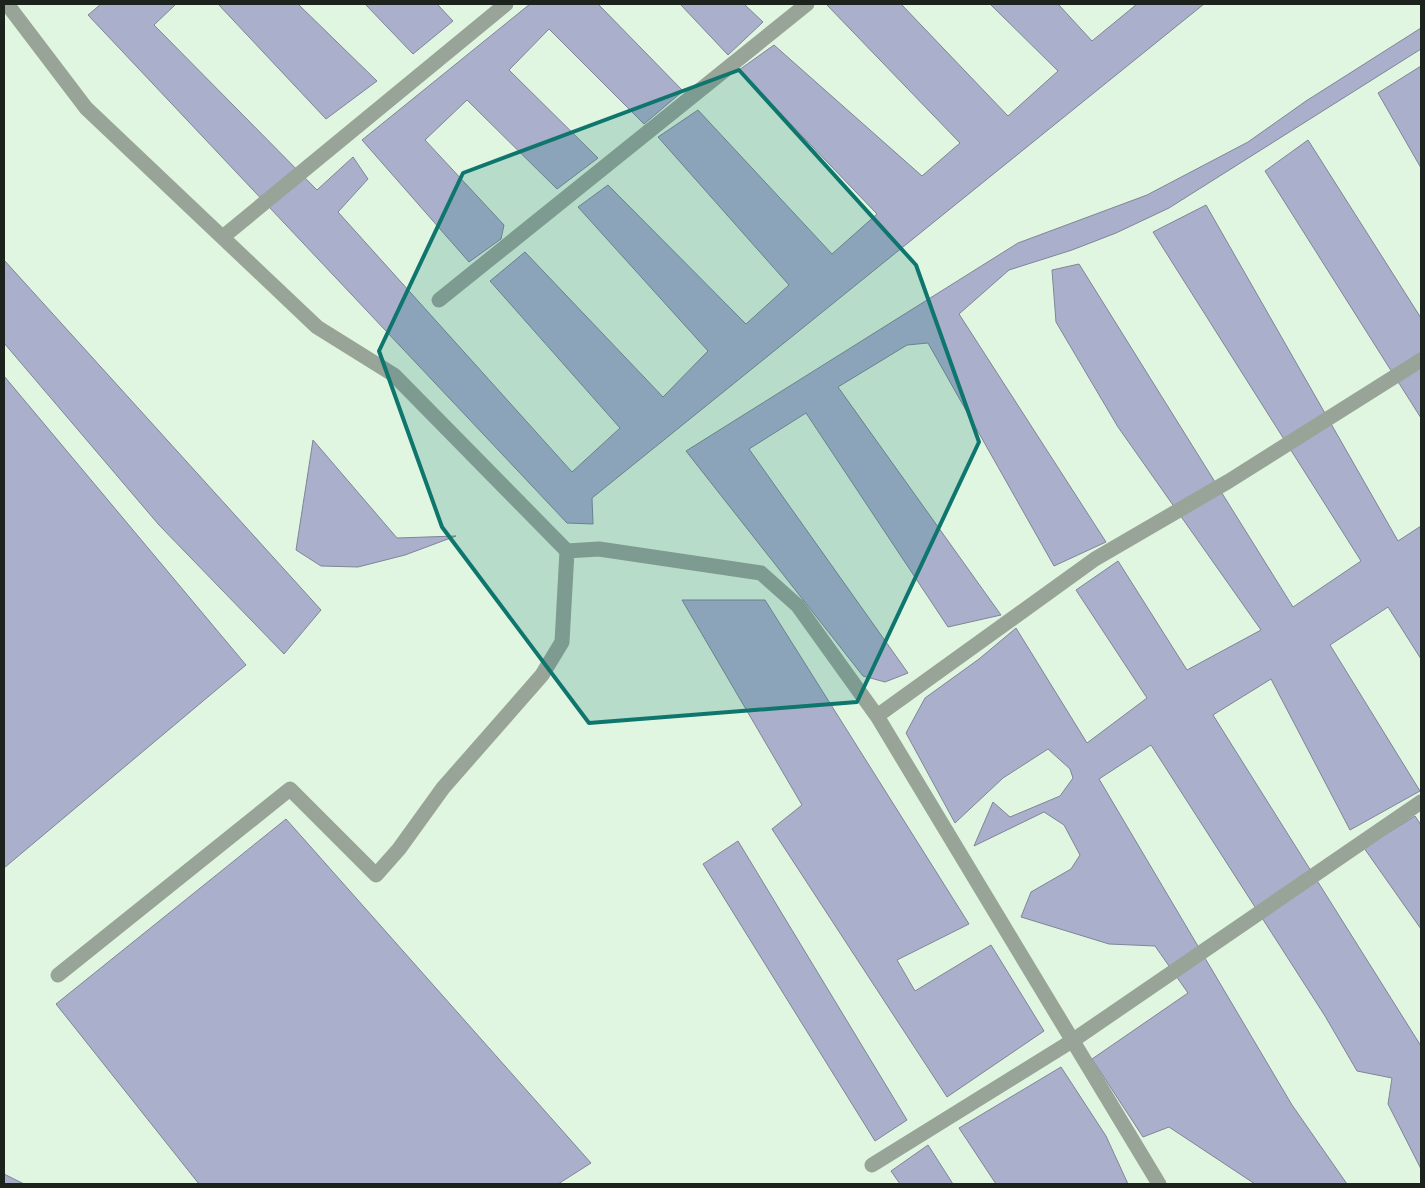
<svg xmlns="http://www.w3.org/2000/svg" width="1425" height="1188" font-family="'Titillium Web',sans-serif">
<rect width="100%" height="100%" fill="#e1f6e1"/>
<path fill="#aaafcc" stroke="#7f8597" d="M 101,4 L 176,4 L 154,25 L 317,190 L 353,157 L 368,179 L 338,212 L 572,472 L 620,428 L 490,281 L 525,252 L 663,397 L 708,351 L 578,207 L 608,185 L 746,324 L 789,285 L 658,137 L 698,110 L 832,254 L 877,214 L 739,70 L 774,45 L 922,176 L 960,143 L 826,4 L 901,4 L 1008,116 L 1058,71 L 990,4 L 1058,4 L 1092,41 L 1137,4 L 1204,4 L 592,498 L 593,524 L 567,523 L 88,15 Z
M 218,4 L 298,4 L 377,81 L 326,119 Z
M 365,4 L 437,4 L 453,21 L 413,54 Z
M 530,4 L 598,4 L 683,91 L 644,124 L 549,29 L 509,70 L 598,158 L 557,189 L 467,100 L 425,140 L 504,225 L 501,239 L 469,262 L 362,140 Z
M 680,4 L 744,4 L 763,22 L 728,55 Z
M 1421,28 L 1421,49 L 1169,208 L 1116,233 L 1072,250 L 1009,270 L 959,314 L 1106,542 L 1054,566 L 928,343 L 907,345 L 838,387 L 1001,615 L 948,627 L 806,413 L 749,449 L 908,673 L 885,682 L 863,676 L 686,451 L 1018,243 L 1147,195 L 1248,142 L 1306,101 Z
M 1421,66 L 1421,168 L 1378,93 Z
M 1308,140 L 1421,318 L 1421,418 L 1265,171 Z
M 1206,205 L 1398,541 L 1421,526 L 1421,659 L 1388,607 L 1330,645 L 1420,791 L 1350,830 L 1271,679 L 1213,715 L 1421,1046 L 1421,1169 L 1388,1104 L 1392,1078 L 1357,1071 L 1325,1016 L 1151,745 L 1099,779 L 1292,1105 L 1347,1184 L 1255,1184 L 1169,1127 L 1143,1137 L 1092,1059 L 1188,993 L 1155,946 L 1109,944 L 1021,917 L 1031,892 L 1071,869 L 1080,855 L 1064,825 L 1044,812 L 974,846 L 993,802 L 1010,817 L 1060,796 L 1073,778 L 1070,769 L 1048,749 L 1003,778 L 955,823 L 906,733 L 925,698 L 979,659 L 1016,628 L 1087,743 L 1147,698 L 1076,590 L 1118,561 L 1187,670 L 1261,630 L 1118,427 L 1056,322 L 1052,270 L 1079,264 L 1293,607 L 1361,561 L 1153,232 Z
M 4,260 L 321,610 L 284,654 L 159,525 L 4,343 Z
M 4,376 L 246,665 L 4,868 Z
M 313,440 L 397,538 L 456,536 L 405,555 L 358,567 L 321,566 L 296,550 Z
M 682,600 L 765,600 L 969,924 L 897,960 L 915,991 L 991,945 L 1044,1031 L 947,1097 L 772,829 L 802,805 Z
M 1415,816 L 1421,825 L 1421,929 L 1364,848 Z
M 286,819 L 591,1163 L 558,1184 L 199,1184 L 56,1004 Z
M 738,841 L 907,1120 L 875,1141 L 703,864 Z
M 1061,1067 L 1106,1136 L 1128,1184 L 996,1184 L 959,1128 Z
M 928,1145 L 953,1184 L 900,1184 L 891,1171 Z
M 4,1174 L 24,1184 L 4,1184 Z"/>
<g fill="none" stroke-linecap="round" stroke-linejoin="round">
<path stroke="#99a499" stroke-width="15" d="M 439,300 L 807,4"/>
<path stroke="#99a499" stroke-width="15" d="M 7,4 L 86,108 L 317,327 L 394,375 L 567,551 L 562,642 L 542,675 L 443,788 L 399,849 L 376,875 L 290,789 L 58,975
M 224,236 L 506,4
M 567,551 L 599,549 L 761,573 L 798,606 L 877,716 L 1159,1184
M 877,716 L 1095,559 L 1229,481 L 1421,360
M 872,1165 L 1072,1041 L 1421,802"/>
</g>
<path fill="#0f766e" fill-opacity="0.2" stroke="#0f766e" stroke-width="4" stroke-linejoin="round" d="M 739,70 L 916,265 L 979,442 L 857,702 L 589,723 L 442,527 L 379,351 L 463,173 Z"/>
<rect width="1425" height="1188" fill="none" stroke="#1c231c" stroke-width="10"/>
</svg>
